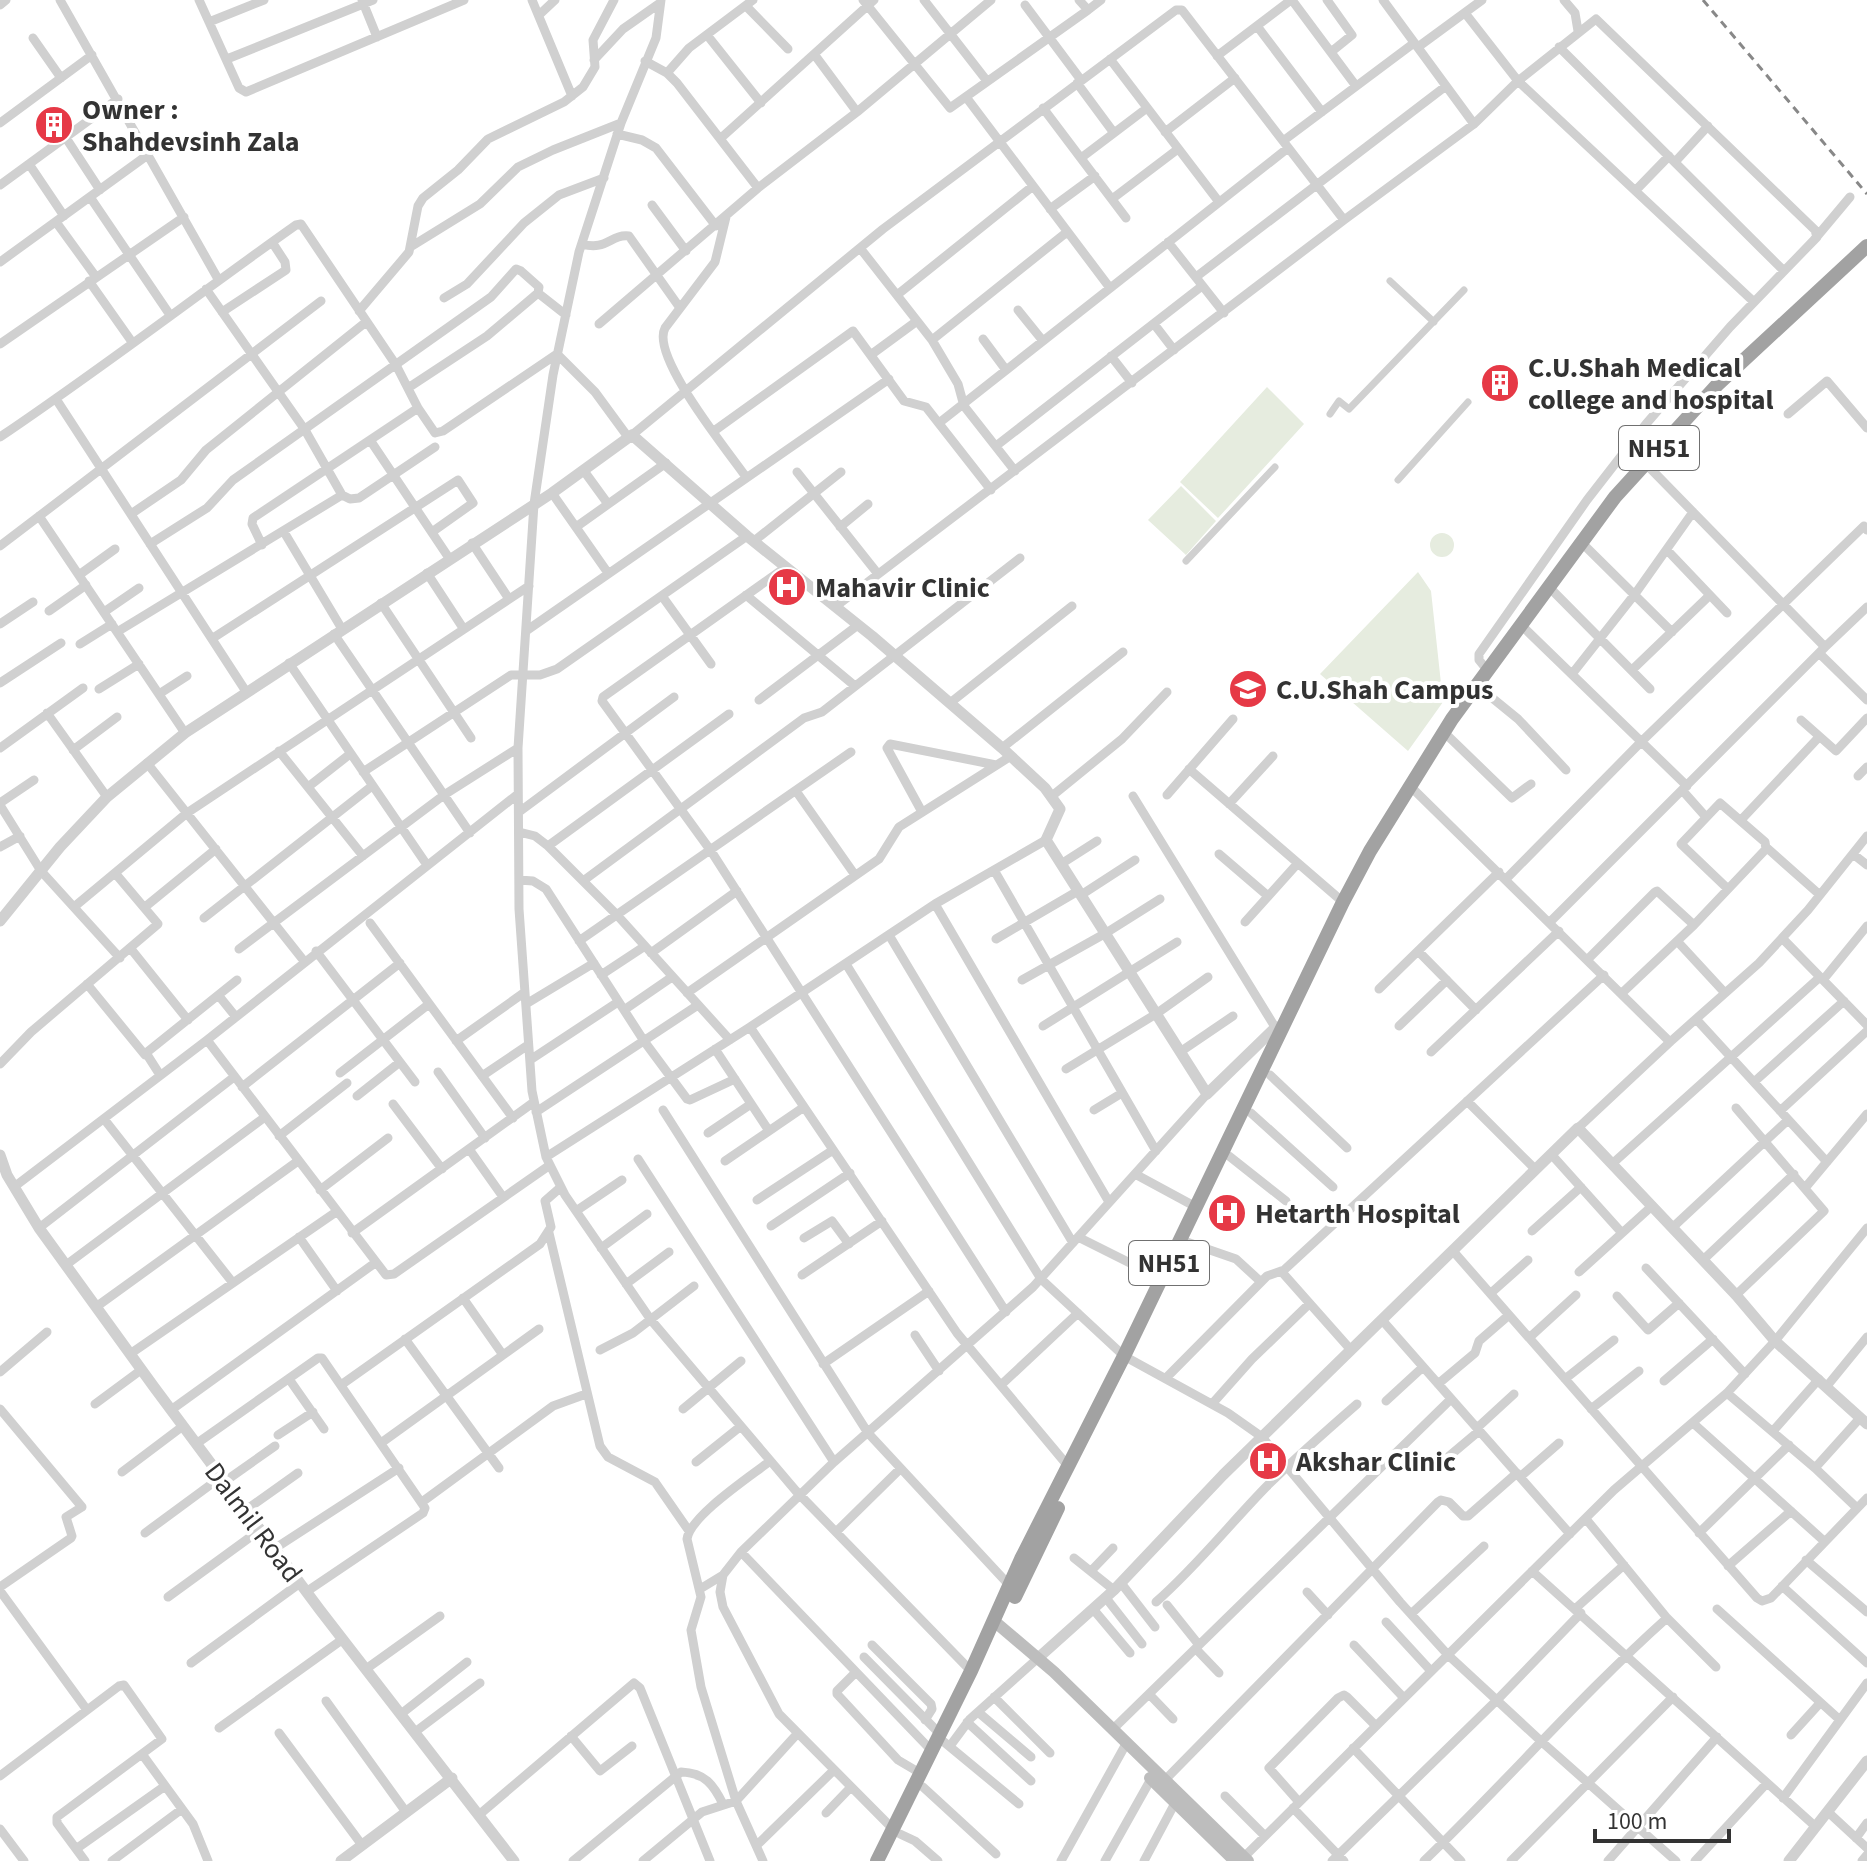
<svg xmlns="http://www.w3.org/2000/svg" width="1867" height="1861" font-family="'Source Sans 3',sans-serif">
<rect width="100%" height="100%" fill="#fff"/>
<path fill="#e6ecdf" d="M 1267,387 L 1304,424 L 1218,518 L 1180,482 Z
M 1181,486 L 1216,521 L 1186,555 L 1148,520 Z
M1430 545a12 12 0 1 1 24 0a12 12 0 1 1-24 0Z
M 1418,572 L 1431,591 L 1443,702 L 1408,751 L 1320,674 Z"/>
<g fill="none" stroke-linecap="round" stroke-linejoin="round">
<path stroke="#d0d0d0" stroke-width="7" d="M 1390,281 L 1434,322
M 1330,414 L 1339,401 L 1349,409 L 1464,290
M 1398,480 L 1468,402
M 1186,561 L 1275,467"/>
<path stroke="#d0d0d0" stroke-width="9" d="M 60,0 L 218,279
M 199,0 L 239,88 L 246,92 L 464,0
M 362,0 L 377,37
M 532,0 L 572,96
M 661,0 L 656,38 L 621,123 L 579,252 L 553,375 L 534,504 L 518,748 L 519,909 L 532,1091 L 546,1157 L 565,1195 L 651,1320 L 796,1491 L 972,1672
M 863,0 L 950,108 L 1088,10 L 1079,0
M 924,0 L 987,81
M 1292,0 L 1356,86
M 1327,0 L 1352,35 L 1331,52
M 1383,0 L 1474,124
M 1564,0 L 1575,13 L 1578,31
M 0,5 L 6,0
M 1025,5 L 1081,80
M 746,6 L 788,49
M 1088,10 L 1101,0
M 1465,13 L 1518,81 L 1754,302
M 539,15 L 555,0
M 209,22 L 264,0
M 1257,26 L 1322,112
M 707,35 L 761,103
M 33,38 L 61,78
M 1418,47 L 1482,0
M 1559,47 L 1784,271
M 814,54 L 857,112
M 1217,56 L 1291,0
M 227,59 L 373,0
M 1110,59 L 1219,202
M 594,60 L 623,29 L 660,3
M 645,61 L 667,73 L 677,83 L 758,188
M 667,73 L 689,48 L 753,0
M 1077,83 L 1114,133
M 966,97 L 1110,288
M 1043,108 L 1126,218
M 0,123 L 92,55
M 1165,132 L 1235,78
M 617,134 L 642,140 L 656,148 L 716,226
M 66,138 L 100,190
M 721,138 L 874,0
M 1283,141 L 1414,43
M 1081,158 L 1147,108
M 1675,162 L 1708,126
M 29,164 L 64,216
M 0,185 L 118,99
M 1636,190 L 1669,156
M 90,197 L 170,315
M 1112,199 L 1178,149
M 652,205 L 686,251
M 1050,209 L 1095,176
M 726,217 L 715,262 L 665,328 C 650,356 728,451 746,477
M 56,222 L 96,277
M 1814,240 L 1850,197
M 1168,242 L 1224,313
M 582,244 C 607,251 610,234 629,236 L 680,308
M 412,246 L 480,204 L 518,167 L 553,150 L 621,123
M 860,248 L 932,340 L 958,384 L 964,406 L 1015,471
M 0,262 L 149,154
M 1196,277 L 1446,86
M 89,281 L 132,342
M 206,289 L 305,430 L 342,495 L 350,499 L 359,498 L 435,447
M 538,293 L 566,315
M 897,295 L 1033,186
M 444,298 L 467,284 L 524,223 L 559,195 L 604,178
M 1018,310 L 1043,341
M 359,311 L 409,252 L 418,206 L 423,198 L 458,170 L 488,139 L 564,102 L 583,87 L 595,67 L 593,40 L 614,0
M 222,312 L 286,270 L 285,262 L 272,242
M 599,324 L 758,188 L 857,112 L 991,0
M 1154,324 L 1174,350
M 983,339 L 1006,370
M 932,340 L 1067,232
M 0,344 L 184,217
M 872,354 L 917,321
M 1111,356 L 1132,383
M 56,399 L 247,693
M 1788,414 L 1827,381 L 1867,428
M 939,423 L 1288,148
M 714,431 L 853,331 L 904,401 L 926,407 L 991,490
M 632,435 L 883,229 L 1176,10 L 1182,10 L 1344,220
M 0,437 C 101,369 197,295 296,225 L 301,224 L 396,365 L 418,408 L 435,433 L 443,431 L 557,354 L 595,392 L 628,437
M 370,440 L 449,558
M 996,446 L 1202,286
M 584,471 L 608,504
M 797,472 L 878,574
M 552,493 L 608,573
M 131,514 L 181,480 L 206,450 L 366,322
M 39,516 L 185,733
M 576,527 L 666,463
M 840,527 L 868,504
M 284,532 L 342,629
M 754,541 L 841,472
M 1581,542 L 1672,632
M 472,543 L 509,599
M 150,544 L 207,508 L 233,480 L 491,297 L 516,269 L 521,271 L 539,287 L 538,293 L 487,336 L 408,388
M 262,545 L 252,524 L 253,518 L 418,408
M 0,546 L 321,301
M 1667,550 L 1727,613
M 786,567 L 603,697 L 602,701 L 711,851 L 1006,1312
M 427,573 L 463,628
M 79,575 L 115,549
M 1548,586 L 1650,689
M 746,595 L 855,686
M 662,596 L 711,664
M 381,603 L 471,738
M 835,607 L 1344,220 L 1474,124 L 1518,81 L 1596,19 L 1815,230 L 1817,237 L 1730,327 L 1646,424 L 1587,500 L 1479,654 L 1479,660 L 1488,671
M 49,611 L 86,585
M 104,612 L 139,588
M 0,624 L 33,602
M 1520,624 L 1687,786
M 526,631 L 889,379
M 117,632 L 342,495
M 334,634 L 470,833
M 213,638 L 458,480 L 473,503 L 432,532
M 80,644 L 112,624
M 1825,647 L 1867,607
M 1820,654 L 1867,700
M 289,663 L 427,865
M 1632,670 L 1710,595
M 1572,674 L 1635,594 L 1693,512
M 0,683 L 61,643
M 1480,688 L 1518,719 L 1566,770
M 99,689 L 139,664
M 159,694 L 187,676
M 759,700 L 858,625
M 950,703 L 1072,606
M 47,713 L 107,797
M 1801,720 L 1836,751 L 1867,718
M 1449,737 L 1512,798 L 1531,784
M 0,748 L 83,688
M 1002,748 L 1123,652
M 73,750 L 117,717
M 279,751 L 363,856
M 147,763 L 304,961
M 1189,769 L 1343,902
M 363,772 L 511,675 L 540,675 L 557,669 L 747,536
M 1858,776 L 1867,767
M 1409,785 L 1670,1042 L 1578,1128
M 308,787 L 350,754
M 1682,790 L 1706,817
M 796,791 L 855,875
M 1167,795 L 1233,719
M 1052,796 L 1122,739 L 1167,692
M 1133,796 L 1275,1027
M 0,803 L 34,780
M 1229,804 L 1273,756
M 0,805 L 41,871 L 120,958
M 519,812 L 674,697
M 922,812 L 887,748 L 890,744 L 996,765
M 1741,820 L 1819,737
M 519,832 L 535,836 L 548,846 L 617,915 L 730,1040
M 1046,840 L 935,904 L 750,1027 L 957,1333 L 1068,1466
M 548,846 L 729,714
M 0,847 L 20,836
M 1766,847 L 1820,895
M 1219,854 L 1268,896
M 1853,854 L 1867,865
M 1061,864 L 1097,841
M 994,870 L 1156,1151
M 1506,879 L 1642,741 L 1864,526 L 1867,530
M 519,880 L 533,881 L 546,889 L 644,1041 L 687,1099 L 690,1100 L 735,1079
M 583,881 L 804,718 L 822,712 L 1020,558
M 1081,895 L 1135,860
M 935,904 L 1109,1202
M 74,907 L 187,813 L 529,586
M 145,907 L 216,849
M 204,918 L 372,786
M 1245,922 L 1298,863
M 1550,922 L 1825,647 L 1645,463
M 370,923 L 513,1118
M 889,935 L 1073,1243
M 1782,938 L 1867,1025
M 996,939 L 1078,891
M 579,941 L 851,752
M 1677,941 L 1725,993
M 131,949 L 188,1020
M 239,949 L 444,795 L 518,748
M 316,951 L 415,1082
M 1418,951 L 1476,1010
M 651,953 L 737,891
M 1588,959 L 1655,892 L 1657,891 L 1694,925
M 846,964 L 1041,1279 L 1124,1356 L 1228,1413 L 1262,1437 L 1400,1602 L 1448,1655 L 1543,1743 L 1676,1861
M 601,975 L 645,946
M 1022,980 L 1106,933 L 1160,899
M 1823,980 L 1867,926
M 87,984 L 145,1055
M 1379,989 L 1499,872
M 687,993 L 879,859 L 899,827 L 1011,756
M 1622,993 L 1694,925 L 1766,849 L 1765,842 L 1720,803 L 1681,844 L 1728,889
M 219,996 L 236,1017
M 526,1004 L 594,963
M 624,1010 L 672,977
M 1696,1019 L 1827,1162
M 1043,1026 L 1177,942
M 1399,1026 L 1447,980
M 207,1040 L 386,1275 L 394,1274 L 550,1165
M 456,1041 L 525,992
M 1670,1042 L 1759,963 L 1808,910 L 1867,836
M 715,1049 L 769,1131
M 1180,1052 L 1233,1016
M 1431,1052 L 1559,931
M 530,1060 L 618,1002
M 0,1064 L 31,1032 L 158,924 L 115,873
M 1066,1069 L 1156,1014 L 1208,977
M 438,1072 L 485,1138
M 340,1073 L 429,1004
M 160,1075 L 146,1053 L 237,980
M 1270,1075 L 1347,1148
M 482,1076 L 528,1045
M 1754,1082 L 1844,1001
M 242,1087 L 400,963
M 357,1096 L 400,1062
M 1467,1101 L 1535,1169
M 393,1104 L 442,1169
M 663,1110 L 868,1433 L 1010,1586
M 1094,1110 L 1122,1093
M 1780,1111 L 1867,1031
M 536,1112 L 698,1005
M 1251,1113 L 1333,1187
M 104,1119 L 233,1283
M 708,1133 L 751,1104
M 279,1136 L 347,1083
M 469,1149 L 503,1197
M 1551,1154 L 1622,1233
M 1229,1156 L 1286,1201
M 546,1157 L 750,1027
M 638,1159 L 834,1462
M 725,1161 L 804,1107
M 1612,1164 L 1820,977
M 1135,1174 L 1196,1207
M 14,1187 L 207,1040 L 518,794
M 1805,1188 L 1867,1114
M 320,1190 L 388,1138
M 757,1200 L 833,1150
M 576,1211 L 622,1180
M 771,1226 L 850,1173
M 39,1228 L 234,1077
M 1672,1228 L 1788,1120
M 1532,1231 L 1581,1187
M 352,1233 L 534,1102
M 549,1233 L 600,1446 L 608,1457 L 655,1482 L 689,1531
M 299,1237 L 337,1291
M 1078,1237 L 1162,1279
M 804,1238 L 832,1221 L 849,1244
M 1181,1240 L 1236,1259 L 1261,1282
M 601,1248 L 647,1214
M 1453,1251 L 1757,1598 L 1762,1601 L 1771,1598 L 1867,1498
M 1703,1260 L 1794,1174
M 66,1265 L 265,1117
M 1646,1268 L 1745,1374
M 1281,1271 L 1351,1350
M 1579,1272 L 1652,1206
M 802,1275 L 882,1221
M 626,1284 L 669,1252
M 1491,1293 L 1528,1260
M 1736,1295 L 1824,1211 L 1736,1108
M 1617,1296 L 1648,1330 L 1679,1303
M 463,1298 L 503,1355
M 96,1307 L 298,1161
M 1382,1320 L 1570,1534
M 915,1335 L 939,1371
M 1529,1338 L 1576,1295
M 405,1339 L 499,1468
M 600,1350 L 633,1333 L 694,1286
M 130,1354 L 336,1212
M 823,1364 L 929,1291
M 0,1372 L 47,1332
M 1166,1378 L 1267,1276 L 1284,1270 L 1604,975
M 289,1379 L 324,1429
M 1565,1379 L 1614,1340
M 1664,1381 L 1713,1339
M 1438,1384 L 1475,1353 L 1479,1341 L 1509,1315
M 341,1385 L 540,1244 L 551,1227 L 545,1201 L 561,1187
M 1001,1385 L 1078,1313
M 1827,1386 L 1867,1337
M 1727,1393 L 1815,1468 L 1857,1508
M 1386,1401 L 1423,1367
M 95,1404 L 141,1370
M 1212,1404 L 1252,1359 L 1309,1304
M 0,1409 L 82,1507 L 66,1517 L 72,1536 L 71,1538 L 0,1587
M 683,1409 L 741,1361
M 1591,1409 L 1639,1371
M 171,1410 L 375,1263
M 1693,1423 L 1824,1541
M 1477,1428 L 1514,1394
M 1773,1431 L 1819,1379
M 278,1435 L 313,1412
M 381,1443 L 539,1329
M 196,1444 L 318,1358 L 322,1358 L 425,1508 L 423,1513 L 306,1592
M 696,1462 L 741,1426
M 1435,1468 L 1479,1431
M 1815,1468 L 1860,1418
M 122,1472 L 183,1426
M 1520,1477 L 1559,1443
M 224,1482 L 275,1446
M 422,1502 L 553,1406 L 586,1394
M 246,1510 L 298,1473
M 1586,1519 L 1667,1618 L 1716,1667
M 836,1532 L 900,1469
M 145,1533 L 221,1477
M 1699,1533 L 1789,1445
M 274,1549 L 399,1468
M 741,1552 L 931,1750
M 1074,1558 L 1114,1590
M 1806,1560 L 1867,1612
M 1728,1566 L 1791,1511
M 1091,1571 L 1113,1548
M 1532,1571 L 1816,1827
M 1121,1583 L 1155,1627
M 1782,1586 L 1867,1663
M 700,1589 L 723,1575
M 0,1591 L 87,1710
M 1307,1592 L 1328,1615
M 168,1597 L 260,1530
M 1106,1598 L 1142,1644
M 1156,1602 C 1196,1567 1229,1525 1266,1487 C 1295,1458 1326,1431 1357,1404
M 1167,1605 L 1199,1645
M 1576,1608 L 1624,1565
M 1093,1609 L 1130,1653
M 1717,1609 L 1840,1720
M 1411,1614 L 1484,1546
M 1386,1622 L 1431,1671
M 872,1645 L 931,1704 L 932,1709 L 925,1720
M 1354,1645 L 1404,1698
M 1196,1649 L 1219,1673
M 864,1657 L 940,1734
M 191,1663 L 300,1583
M 366,1669 L 440,1616
M 856,1672 L 837,1691 L 837,1694 L 898,1760 L 920,1773
M 1149,1694 L 1173,1719
M 994,1697 L 1050,1753
M 326,1701 L 406,1812
M 978,1712 L 1031,1757
M 401,1714 L 467,1662
M 967,1722 L 1031,1781
M 219,1728 L 343,1639
M 1112,1730 L 1451,1399
M 415,1732 L 480,1683
M 279,1733 L 362,1845
M 1791,1735 L 1820,1703
M 571,1736 L 600,1771 L 632,1746
M 938,1737 L 1019,1804
M 950,1746 L 970,1719 L 1037,1659
M 1353,1748 L 1461,1861
M 142,1754 L 193,1824 L 208,1861
M 0,1776 L 119,1686 L 124,1685 L 162,1739 L 57,1817 L 57,1823 L 85,1861
M 1161,1784 L 1438,1502 L 1441,1500 L 1449,1502 L 1463,1516 L 1468,1516 L 1517,1473
M 923,1787 L 996,1854
M 1225,1796 L 1265,1836
M 1783,1798 L 1867,1683
M 1299,1802 L 1269,1768 L 1338,1698 L 1344,1695 L 1347,1697 L 1376,1726
M 1293,1808 L 1344,1861
M 1828,1812 L 1867,1848
M 826,1813 L 851,1787
M 480,1814 L 634,1683 L 640,1688 L 710,1861
M 0,1829 L 24,1861
M 893,1829 L 779,1714 L 723,1607 L 720,1592 L 723,1575 L 741,1552 L 834,1462 L 1033,1287 L 1207,1094
M 900,1834 L 915,1841 L 938,1861
M 1856,1838 L 1867,1823
M 757,1845 L 834,1770
M 76,1849 L 165,1786
M 112,1861 L 182,1809
M 573,1861 L 681,1772 C 705,1773 713,1784 723,1804
M 643,1861 L 702,1812 L 736,1801 L 797,1734
M 763,1861 L 736,1801 L 701,1687 L 691,1630 L 701,1597 L 687,1539 C 690,1516 751,1476 770,1461
M 1061,1861 L 1126,1744
M 1105,1861 L 1151,1779
M 1144,1861 L 1175,1803
M 1240,1861 L 1614,1490 L 1727,1393 L 1775,1341 L 1867,1228
M 1332,1861 L 1497,1700 L 1581,1613
M 1424,1861 C 1507,1781 1582,1694 1667,1618
M 1511,1861 L 1673,1697
M 1608,1861 L 1717,1737
M 1695,1861 L 1767,1783
M 1862,1861 L 1867,1855"/>
<path stroke="#d0d0d0" stroke-width="11" d="M 0,921 L 60,847 L 107,797 L 185,733 L 552,493 L 632,435 L 747,536 L 872,636 L 1002,748 L 1045,788 L 1060,809 L 1046,840 L 1207,1094 L 1274,1029 L 1277,1027 L 1281,1032
M 0,1155 L 7,1175 L 39,1228 L 154,1387 L 320,1610 L 514,1861
M 1037,1659 L 1114,1590 L 1223,1475 L 1578,1128 L 1736,1295 L 1775,1341 L 1867,1424
M 341,1861 L 452,1778
M 1789,1861 L 1867,1761"/>
<path stroke="#bdbdbd" stroke-width="12" d="M 994,1621 L 1054,1672 L 1248,1861
M 1150,1778 L 1235,1861"/>
<path stroke="#a2a2a2" stroke-width="14" d="M 1015,1597 L 1058,1508
M 877,1861 L 971,1671 L 1021,1559 L 1124,1356 L 1343,902 L 1370,851 L 1452,719 L 1615,497 L 1718,384 L 1867,246"/>
<path stroke="#888" stroke-width="3" stroke-dasharray="8 6" stroke-linecap="butt" d="M 1703,0 L 1867,194"/>
</g>
<defs>
<g id="building-disc" transform="scale(2)"><circle r="9.5" fill="#e63946" stroke="#fff"/><path d="M-4-6H4V6H1V3H-1V6H-4ZM-2.5-4.3h1.7v1.8h-1.7ZM.8-4.3h1.7v1.8H.8ZM-2.5-1h1.7V.8h-1.7ZM.8-1h1.7V.8H.8Z" fill="#fff"/></g>
<g id="hospital-disc" transform="scale(2)"><circle r="9.5" fill="#e63946" stroke="#fff"/><path d="M-5-5h3v3.5h4V-5h3V5h-3V1.5h-4V5h-3Z" fill="#fff"/></g>
<g id="university-disc" transform="scale(2)"><circle r="9.5" fill="#e63946" stroke="#fff"/><path d="M0-5L7-2L0 1L-7-2ZM-4 1L0 2.5L4 1V4Q0 6-4 4Z" fill="#fff"/></g>
</defs>
<g fill-rule="evenodd">
<use href="#building-disc" x="54" y="125"/>
<use href="#building-disc" x="1500" y="383"/>
<use href="#hospital-disc" x="787" y="587"/>
<use href="#university-disc" x="1248" y="689"/>
<use href="#hospital-disc" x="1227" y="1213"/>
<use href="#hospital-disc" x="1268" y="1461"/>
</g>
<g text-anchor="middle" stroke-width="8" stroke-linejoin="round" paint-order="stroke">
<g fill="#fff" stroke="#707070" stroke-width="2">
<rect x="1619" y="426" width="80" height="44" rx="6"/>
<rect x="1129" y="1241" width="80" height="44" rx="6"/>
</g>
<g font-size="26" font-weight="bold" fill="#333">
<text x="1659" y="457">NH51</text>
<text x="1169" y="1272">NH51</text>
</g>
<g font-size="28" font-weight="bold" fill="#333" stroke="#fff" text-anchor="start">
<text x="82" y="119">Owner :<tspan x="82" dy="32">Shahdevsinh Zala</tspan></text>
<text x="1528" y="377">C.U.Shah Medical<tspan x="1528" dy="32">college and hospital</tspan></text>
<text x="815" y="597">Mahavir Clinic</text>
<text x="1276" y="699">C.U.Shah Campus</text>
<text x="1255" y="1223">Hetarth Hospital</text>
<text x="1296" y="1471">Akshar Clinic</text>
</g>
<g font-size="28" fill="#333" stroke="#fff">
<text transform="translate(254 1522) rotate(53)" y="10">Dalmil Road</text>
</g>
</g>
<path d="M1595 1829v12h134v-12" fill="none" stroke="#333333" stroke-width="4"/>
<text x="1607" y="1829" font-size="24" fill="#333333" stroke="#ffffff" stroke-width="6" paint-order="stroke">100 m</text>
</svg>
